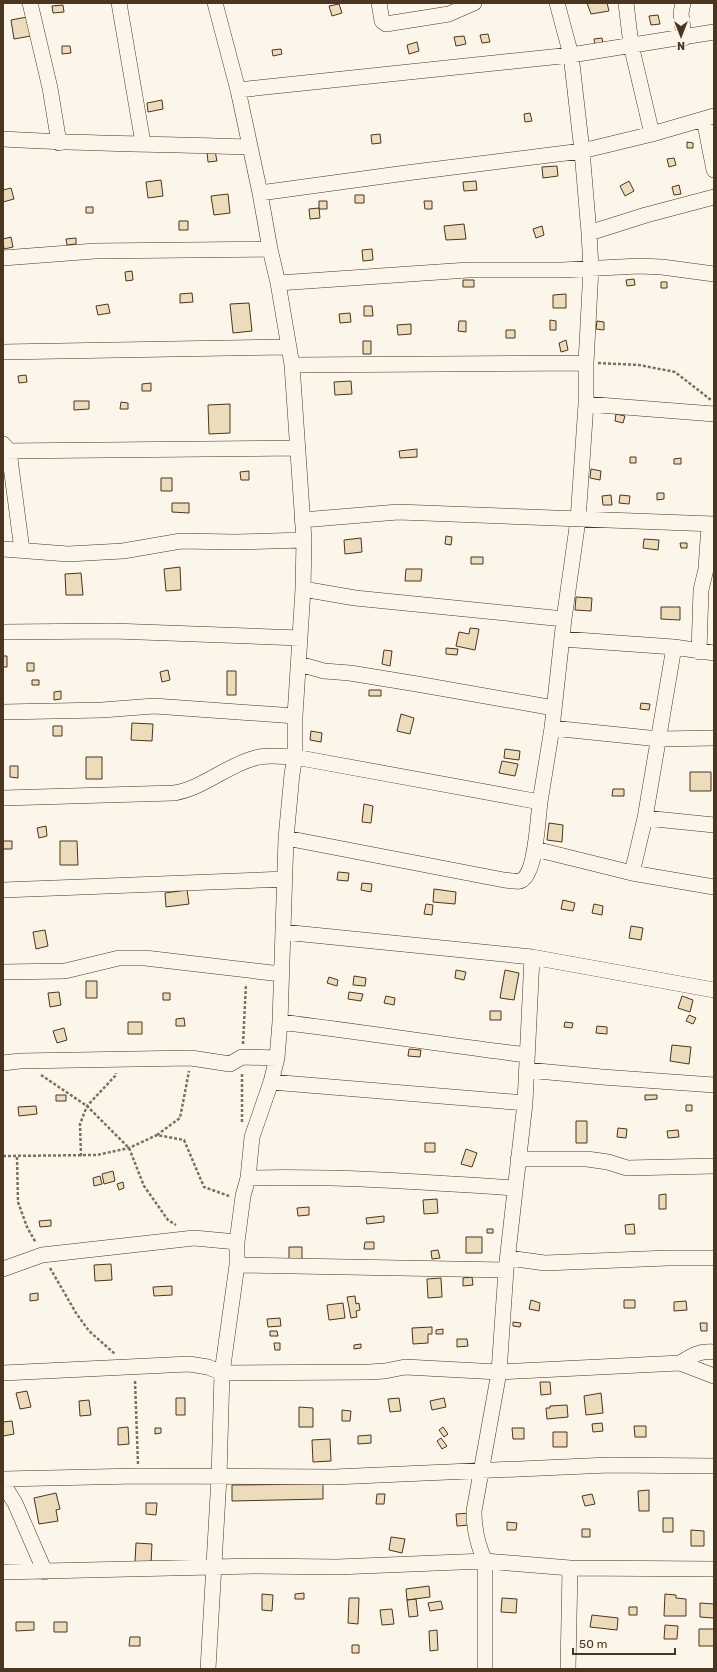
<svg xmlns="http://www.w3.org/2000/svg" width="717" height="1672" font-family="Rubik,sans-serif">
<rect width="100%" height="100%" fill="#fbf6e9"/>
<path fill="#ecdcbc" stroke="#4a3520" d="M 587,3 L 607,3 L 609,11 L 591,14 Z
M 339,4 L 342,13 L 332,16 L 329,6 Z
M 63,5 L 64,12 L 53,13 L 52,6 Z
M 658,15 L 660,24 L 651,25 L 649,16 Z
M 27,17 L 31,36 L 14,39 L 11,20 Z
M 488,34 L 490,42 L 482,43 L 480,35 Z
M 464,36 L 466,44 L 456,46 L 454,37 Z
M 602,38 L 604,49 L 596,51 L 594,39 Z
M 417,42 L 419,51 L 409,54 L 407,45 Z
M 62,46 L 70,46 L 71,53 L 62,54 Z
M 281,49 L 282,54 L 273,56 L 272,50 Z
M 162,100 L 163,109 L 148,112 L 147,103 Z
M 530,113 L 532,121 L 525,122 L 524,114 Z
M 380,134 L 381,143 L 372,144 L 371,135 Z
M 687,142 L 693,143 L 693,148 L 687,148 Z
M 215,151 L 217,161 L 208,162 L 207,152 Z
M 674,158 L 676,165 L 669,167 L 667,159 Z
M 557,166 L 558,176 L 543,178 L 542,167 Z
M 161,180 L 163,196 L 148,198 L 146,182 Z
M 476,181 L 477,190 L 464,191 L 463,182 Z
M 629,181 L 634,191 L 625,196 L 620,186 Z
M 679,185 L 681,194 L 674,195 L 672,187 Z
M 11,188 L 14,199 L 3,202 L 3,190 Z
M 228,194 L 230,213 L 214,215 L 211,196 Z
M 355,195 L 364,195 L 364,203 L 355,203 Z
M 319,201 L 327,201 L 327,209 L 319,209 Z
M 424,201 L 432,201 L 432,209 L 425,209 Z
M 86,207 L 93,207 L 93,213 L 86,213 Z
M 319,208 L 320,218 L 310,219 L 309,209 Z
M 179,221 L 188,221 L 188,230 L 179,230 Z
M 464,224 L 466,239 L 446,240 L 444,226 Z
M 542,226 L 544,235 L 536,238 L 533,229 Z
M 11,237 L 13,247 L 4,249 L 3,239 Z
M 76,238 L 76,244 L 67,245 L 66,239 Z
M 372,249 L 373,260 L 363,261 L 362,250 Z
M 132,271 L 133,280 L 126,281 L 125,272 Z
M 634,279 L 635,285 L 627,286 L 626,280 Z
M 463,280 L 474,280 L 474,287 L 463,287 Z
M 661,282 L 667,282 L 667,288 L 661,288 Z
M 192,293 L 193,302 L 180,303 L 180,294 Z
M 566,294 L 566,308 L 553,308 L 553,295 Z
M 249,303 L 252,331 L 233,333 L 230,304 Z
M 108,304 L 110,313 L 98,315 L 96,306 Z
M 364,306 L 372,306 L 373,316 L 364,316 Z
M 350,313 L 351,322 L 340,323 L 339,314 Z
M 550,320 L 556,321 L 556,330 L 550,330 Z
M 459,321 L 466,321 L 466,332 L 458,331 Z
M 597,321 L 604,322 L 604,330 L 596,329 Z
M 411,324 L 411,334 L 398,335 L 397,325 Z
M 506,330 L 515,330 L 515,338 L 506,338 Z
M 566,340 L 568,350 L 561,352 L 559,343 Z
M 363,341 L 371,341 L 371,354 L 363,354 Z
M 26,375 L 27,382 L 19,383 L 18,376 Z
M 351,381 L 352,394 L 335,395 L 334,382 Z
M 151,383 L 151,391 L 142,391 L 142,384 Z
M 74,401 L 89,401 L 89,409 L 74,410 Z
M 121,402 L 128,403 L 128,409 L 120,409 Z
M 230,404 L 230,433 L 209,434 L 208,405 Z
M 616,414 L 625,416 L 623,423 L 615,421 Z
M 417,449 L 417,457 L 400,458 L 399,451 Z
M 630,457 L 636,457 L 636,463 L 630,463 Z
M 681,458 L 681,464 L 674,464 L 674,459 Z
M 591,469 L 601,471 L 600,480 L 590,478 Z
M 249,471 L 249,480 L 241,480 L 240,472 Z
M 161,478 L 172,478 L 172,491 L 161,491 Z
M 657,493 L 664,493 L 664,499 L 657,500 Z
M 611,495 L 612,505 L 603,505 L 602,496 Z
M 620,495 L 630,496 L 629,504 L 619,503 Z
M 172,503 L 189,503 L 189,513 L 172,512 Z
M 446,536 L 452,537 L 451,545 L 445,544 Z
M 361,538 L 362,552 L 345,554 L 344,540 Z
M 644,539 L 659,540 L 658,550 L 643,548 Z
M 680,543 L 687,543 L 687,548 L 681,548 Z
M 471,557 L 483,557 L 483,564 L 471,564 Z
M 180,567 L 181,590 L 166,591 L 164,569 Z
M 406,569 L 422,569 L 421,581 L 405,581 Z
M 81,573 L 83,595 L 66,595 L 65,574 Z
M 576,597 L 592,598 L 591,611 L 575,610 Z
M 661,607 L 680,607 L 680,620 L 661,619 Z
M 470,628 L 479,629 L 475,650 L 456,646 L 459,632 L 469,634 Z
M 446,648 L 458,649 L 457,655 L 446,654 Z
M 384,650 L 392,651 L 390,666 L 382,664 Z
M 3,656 L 7,656 L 7,667 L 3,667 Z
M 27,663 L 34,663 L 34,671 L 27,671 Z
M 168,670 L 170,680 L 162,682 L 160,672 Z
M 227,671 L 236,671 L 236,695 L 227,695 Z
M 32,680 L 39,680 L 39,685 L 32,685 Z
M 369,690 L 381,690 L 381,696 L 369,696 Z
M 61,691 L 61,699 L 54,700 L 54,692 Z
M 641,703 L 650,704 L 649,710 L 640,709 Z
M 401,714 L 414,718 L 410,734 L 397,731 Z
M 132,723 L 153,724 L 152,741 L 131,740 Z
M 53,726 L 62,726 L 62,736 L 53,736 Z
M 311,731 L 322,733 L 321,742 L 310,740 Z
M 505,749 L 520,751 L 519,760 L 504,758 Z
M 86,757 L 102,757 L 102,779 L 86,779 Z
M 502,761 L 518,764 L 515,776 L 499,773 Z
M 10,766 L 18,766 L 18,778 L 10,777 Z
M 690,772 L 711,772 L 711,791 L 690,791 Z
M 613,789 L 624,789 L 624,796 L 612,796 Z
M 364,804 L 373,806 L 371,823 L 362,822 Z
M 549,823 L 563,825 L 562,842 L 547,840 Z
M 46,826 L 47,836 L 39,838 L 37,828 Z
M 3,841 L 12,841 L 12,849 L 3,849 Z
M 60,841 L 77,841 L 78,865 L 60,865 Z
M 338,872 L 349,873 L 348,881 L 337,880 Z
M 362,883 L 372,884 L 371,892 L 361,890 Z
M 434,889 L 456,892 L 455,904 L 433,902 Z
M 187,890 L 189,904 L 166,907 L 165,893 Z
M 563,900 L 575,903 L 573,911 L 561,909 Z
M 426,904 L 433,905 L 432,915 L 424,914 Z
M 594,904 L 603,906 L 602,915 L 592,913 Z
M 631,926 L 643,928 L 641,940 L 629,938 Z
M 45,930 L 48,946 L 36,949 L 33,932 Z
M 456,970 L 466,972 L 464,980 L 455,978 Z
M 505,970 L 519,973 L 514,1000 L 500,998 Z
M 354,976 L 366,978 L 365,986 L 353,985 Z
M 329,977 L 338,980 L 337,986 L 327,983 Z
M 86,981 L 97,981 L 97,998 L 86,998 Z
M 59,992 L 61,1005 L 50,1007 L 48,993 Z
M 349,992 L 363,994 L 361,1001 L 348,999 Z
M 163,993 L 170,993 L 170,1000 L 163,1000 Z
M 386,996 L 395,998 L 394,1005 L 384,1003 Z
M 682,996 L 693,1000 L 690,1012 L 678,1008 Z
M 490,1011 L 501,1011 L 501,1020 L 490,1020 Z
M 689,1015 L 696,1018 L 693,1024 L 686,1021 Z
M 184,1018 L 185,1026 L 176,1026 L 176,1019 Z
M 128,1022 L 142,1022 L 142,1034 L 128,1034 Z
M 565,1022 L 573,1023 L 572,1028 L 564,1027 Z
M 597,1026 L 607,1027 L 607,1034 L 596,1033 Z
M 64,1028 L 67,1040 L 57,1043 L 53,1031 Z
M 672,1045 L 691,1047 L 689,1064 L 670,1061 Z
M 409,1049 L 421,1050 L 420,1057 L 408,1056 Z
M 56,1095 L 66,1095 L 66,1101 L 56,1101 Z
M 645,1095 L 657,1095 L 657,1099 L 645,1100 Z
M 686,1105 L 692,1105 L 692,1111 L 686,1111 Z
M 36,1106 L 37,1114 L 19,1116 L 18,1107 Z
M 576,1121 L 587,1121 L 587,1143 L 576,1143 Z
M 618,1128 L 627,1129 L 626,1138 L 617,1137 Z
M 678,1130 L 679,1137 L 668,1138 L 667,1131 Z
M 425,1143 L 435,1143 L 435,1152 L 425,1152 Z
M 466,1149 L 477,1153 L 472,1167 L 461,1164 Z
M 113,1171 L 115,1181 L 104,1184 L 102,1174 Z
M 100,1176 L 102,1184 L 94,1186 L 93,1178 Z
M 123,1182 L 124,1188 L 119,1190 L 117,1184 Z
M 666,1194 L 666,1209 L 659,1209 L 659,1195 Z
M 437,1199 L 438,1213 L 424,1214 L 423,1200 Z
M 309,1207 L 309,1215 L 298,1216 L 297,1208 Z
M 384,1216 L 384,1222 L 367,1224 L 366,1218 Z
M 51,1220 L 51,1226 L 40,1227 L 39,1221 Z
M 634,1224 L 635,1234 L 626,1234 L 625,1225 Z
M 487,1229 L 493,1229 L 493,1233 L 487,1233 Z
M 466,1237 L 482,1237 L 482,1253 L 466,1253 Z
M 365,1242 L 374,1242 L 374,1249 L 364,1249 Z
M 289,1247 L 302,1247 L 302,1259 L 289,1259 Z
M 438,1250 L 440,1258 L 432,1259 L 431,1251 Z
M 111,1264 L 112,1280 L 95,1281 L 94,1265 Z
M 472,1277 L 473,1285 L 463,1286 L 463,1278 Z
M 441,1278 L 442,1297 L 428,1298 L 427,1279 Z
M 172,1286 L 172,1295 L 154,1296 L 153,1287 Z
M 38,1293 L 38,1300 L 30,1301 L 30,1294 Z
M 355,1296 L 356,1304 L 359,1303 L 360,1310 L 356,1311 L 357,1317 L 351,1318 L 347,1297 Z
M 531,1300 L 540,1303 L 539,1311 L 529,1309 Z
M 624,1300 L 635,1300 L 635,1308 L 624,1308 Z
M 686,1301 L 687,1310 L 674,1311 L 674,1302 Z
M 343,1303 L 345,1318 L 329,1320 L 327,1305 Z
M 280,1318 L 281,1326 L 268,1327 L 267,1319 Z
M 513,1322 L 521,1323 L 520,1327 L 513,1326 Z
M 700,1323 L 707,1323 L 707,1331 L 701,1331 Z
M 432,1327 L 432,1334 L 428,1334 L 428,1343 L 413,1344 L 412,1328 Z
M 443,1329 L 443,1334 L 436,1334 L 436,1330 Z
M 270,1331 L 277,1331 L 278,1336 L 270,1336 Z
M 457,1339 L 467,1339 L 468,1346 L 457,1347 Z
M 274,1343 L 280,1343 L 280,1350 L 275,1350 Z
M 361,1344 L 361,1348 L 354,1349 L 354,1345 Z
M 540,1382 L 550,1382 L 551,1394 L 541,1395 Z
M 27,1391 L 31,1407 L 20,1409 L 16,1393 Z
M 601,1393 L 603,1413 L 586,1415 L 584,1396 Z
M 176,1398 L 185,1398 L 185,1415 L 176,1415 Z
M 399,1398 L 401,1411 L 390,1412 L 388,1399 Z
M 444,1398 L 446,1407 L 432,1410 L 430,1401 Z
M 89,1400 L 91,1415 L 80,1416 L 79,1401 Z
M 567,1405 L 568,1417 L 547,1419 L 546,1408 L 550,1408 L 550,1406 Z
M 299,1407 L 313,1408 L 313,1427 L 299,1427 Z
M 342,1410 L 351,1411 L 350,1421 L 342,1421 Z
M 12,1421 L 14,1434 L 3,1436 L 3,1422 Z
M 602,1423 L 603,1431 L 593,1432 L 592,1424 Z
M 634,1426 L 646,1426 L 646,1437 L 635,1437 Z
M 128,1427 L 129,1444 L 118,1445 L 118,1428 Z
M 443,1427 L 448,1434 L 444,1437 L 439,1430 Z
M 155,1428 L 161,1428 L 161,1433 L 155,1434 Z
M 512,1428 L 524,1428 L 524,1439 L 513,1439 Z
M 553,1432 L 567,1432 L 567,1447 L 553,1447 Z
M 371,1435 L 371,1443 L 358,1444 L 358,1436 Z
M 441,1438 L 447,1446 L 442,1449 L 437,1441 Z
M 330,1439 L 331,1461 L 313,1462 L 312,1440 Z
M 323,1484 L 323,1499 L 232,1501 L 232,1485 Z
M 649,1490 L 649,1511 L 639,1511 L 638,1491 Z
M 56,1493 L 60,1509 L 56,1510 L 58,1521 L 39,1524 L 34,1498 Z
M 377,1494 L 385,1494 L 384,1504 L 376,1504 Z
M 592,1494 L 595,1504 L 585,1506 L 582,1496 Z
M 146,1503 L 157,1503 L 156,1515 L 146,1514 Z
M 470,1513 L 470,1525 L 457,1526 L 456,1514 Z
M 663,1518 L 673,1518 L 673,1532 L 663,1532 Z
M 507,1522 L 517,1523 L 516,1530 L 507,1530 Z
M 582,1529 L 590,1529 L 590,1537 L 582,1537 Z
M 691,1530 L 704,1531 L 704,1546 L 691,1546 Z
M 391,1537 L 405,1539 L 402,1553 L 389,1550 Z
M 136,1543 L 152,1544 L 151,1564 L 135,1562 Z
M 429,1586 L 430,1597 L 407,1600 L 406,1589 Z
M 304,1593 L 304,1599 L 295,1599 L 295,1594 Z
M 262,1594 L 273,1595 L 272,1611 L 262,1610 Z
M 665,1594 L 676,1595 L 676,1598 L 686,1599 L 686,1616 L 664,1616 Z
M 349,1598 L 359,1598 L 358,1624 L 348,1623 Z
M 502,1598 L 517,1599 L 516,1613 L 501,1612 Z
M 416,1599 L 418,1616 L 409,1617 L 407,1600 Z
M 441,1601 L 443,1609 L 430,1611 L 428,1603 Z
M 700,1603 L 714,1604 L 714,1618 L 700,1617 Z
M 629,1607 L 637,1607 L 637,1615 L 629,1615 Z
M 392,1609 L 394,1624 L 382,1625 L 380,1610 Z
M 592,1615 L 618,1618 L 617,1630 L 590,1627 Z
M 16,1622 L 34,1622 L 34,1630 L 16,1631 Z
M 54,1622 L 67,1622 L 67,1632 L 54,1632 Z
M 665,1625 L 678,1626 L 677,1639 L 664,1639 Z
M 699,1629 L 714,1629 L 714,1646 L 699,1646 Z
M 437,1630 L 438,1650 L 430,1651 L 429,1631 Z
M 130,1637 L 140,1637 L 140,1646 L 129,1646 Z
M 352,1645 L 359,1645 L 359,1653 L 352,1653 Z"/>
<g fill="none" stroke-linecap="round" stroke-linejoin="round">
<g stroke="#4a3520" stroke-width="16">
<path id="minor" d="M 30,3 L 50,88 L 59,143
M 119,3 L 143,143
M 379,3 L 382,21 L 386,24 L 449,14 L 474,3
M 557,3 L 571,55 L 582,151 L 589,233 L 591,268 L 586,363
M 626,3 L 631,45 L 652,134
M 683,3 L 681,13 L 684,38
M 238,90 L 571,55 L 714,32
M 704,119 L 714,170
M 3,139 C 85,144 167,144 249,147
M 260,193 L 406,173 L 582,151 L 652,134 L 714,116
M 589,233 L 646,215 L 714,197
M 3,258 L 95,251 L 270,249
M 278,283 L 468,270 L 562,270 L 639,266 L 662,267 L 714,274
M 3,352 L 289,347
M 586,404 L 714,414
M 3,444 L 9,451 L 22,550
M 3,451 L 298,448
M 302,520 L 398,512 L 714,524
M 3,549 L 68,554 L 123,551 L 181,541 L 235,542 L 304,540
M 303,589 L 355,598 L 564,619
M 3,632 L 113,631 L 300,638
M 562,639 L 674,647 L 714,653
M 699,652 L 701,590 L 706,569 L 709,524
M 299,664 L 324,671 L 350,673 L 417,684 L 554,708
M 3,712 L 102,710 L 154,706 L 295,716
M 552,728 L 659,739 L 714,738
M 3,798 L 174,793 C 204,788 227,765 255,758 C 267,754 283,757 295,757 L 540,802 L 552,728 L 564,619 L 578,520 L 586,404 L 586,363 L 292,365
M 645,818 L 714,825
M 286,838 L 504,880 C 509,880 518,883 522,880 C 536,872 538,817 540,802
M 535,849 L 632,873 L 714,887
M 632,873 L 645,818 L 674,647
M 3,890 L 285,879
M 283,932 L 532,957 L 714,990
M 3,972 L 65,971 L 119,958 L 145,958 L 281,974
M 280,1022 C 363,1032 445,1045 527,1055
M 3,1063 L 20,1061 L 191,1058 L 230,1064 L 242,1057 L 277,1058
M 527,1070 L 602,1077 L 714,1085
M 271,1082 L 525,1103
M 518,1159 L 587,1159 L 608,1162 L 627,1168 L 714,1166
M 248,1178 C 337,1176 426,1182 515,1188
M 508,1258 L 545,1263 L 668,1258 L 714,1258
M 237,1265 L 506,1270
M 3,1269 L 42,1255 L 194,1238 L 237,1242
M 680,1363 C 693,1355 698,1351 714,1352
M 3,1373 L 189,1364 L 208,1367 L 222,1373 L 369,1372 L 385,1371 L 405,1367 L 499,1372 L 680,1363 L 714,1376
M 3,1479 L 138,1476 L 334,1477 L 609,1465 L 714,1466
M 3,1484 L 15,1503 L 45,1572
M 3,1572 L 255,1566 L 337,1567 L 485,1561 L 570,1568 L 714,1569
M 208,1669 L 219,1477 L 222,1373 L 237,1265 L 237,1242 L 243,1196 L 248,1178 L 252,1137 L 271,1082 L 277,1058 L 280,1022 L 286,838 L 292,774 L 295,757 L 295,716 L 303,589 L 304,540 L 292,365 L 278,283 L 270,249 L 260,193 L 238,90 L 215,3
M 485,1669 L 485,1561 C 477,1544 474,1529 474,1511 L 499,1372 L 506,1270 L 525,1103 L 532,957
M 568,1669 L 570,1568"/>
</g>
<path stroke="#7f6f5c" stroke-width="2.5" stroke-dasharray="3 2" stroke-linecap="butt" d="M 598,363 L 639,365 L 675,372 L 711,400
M 243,1044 L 246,984
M 41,1075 L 87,1106 L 129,1148 L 144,1186 L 168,1220 L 176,1225
M 242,1122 L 242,1073
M 157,1135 L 180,1118 L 189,1071
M 3,1156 L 97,1155 L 129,1148 L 157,1135 L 184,1140 L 204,1187 L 229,1196
M 81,1156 L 80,1124 L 87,1106 L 116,1075 L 116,1073
M 17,1157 L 18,1202 L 27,1227 L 36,1243
M 50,1268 L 76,1313 L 89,1331 L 115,1354
M 135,1381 L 138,1464"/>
<use href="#minor" stroke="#fbf6e9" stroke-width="15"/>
</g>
<rect width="717" height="1672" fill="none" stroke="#4a3520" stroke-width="8"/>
<g transform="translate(681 36) rotate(180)" stroke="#fbf6e9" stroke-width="3" paint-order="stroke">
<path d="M0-3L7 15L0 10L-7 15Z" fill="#4a3520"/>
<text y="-6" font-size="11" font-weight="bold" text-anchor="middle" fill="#4a3520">N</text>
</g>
<path d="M573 1648v6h102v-6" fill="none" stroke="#4a3520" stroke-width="2"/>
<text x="579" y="1648" font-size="12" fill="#4a3520" stroke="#fbf6e9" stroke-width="3" paint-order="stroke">50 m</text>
</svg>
